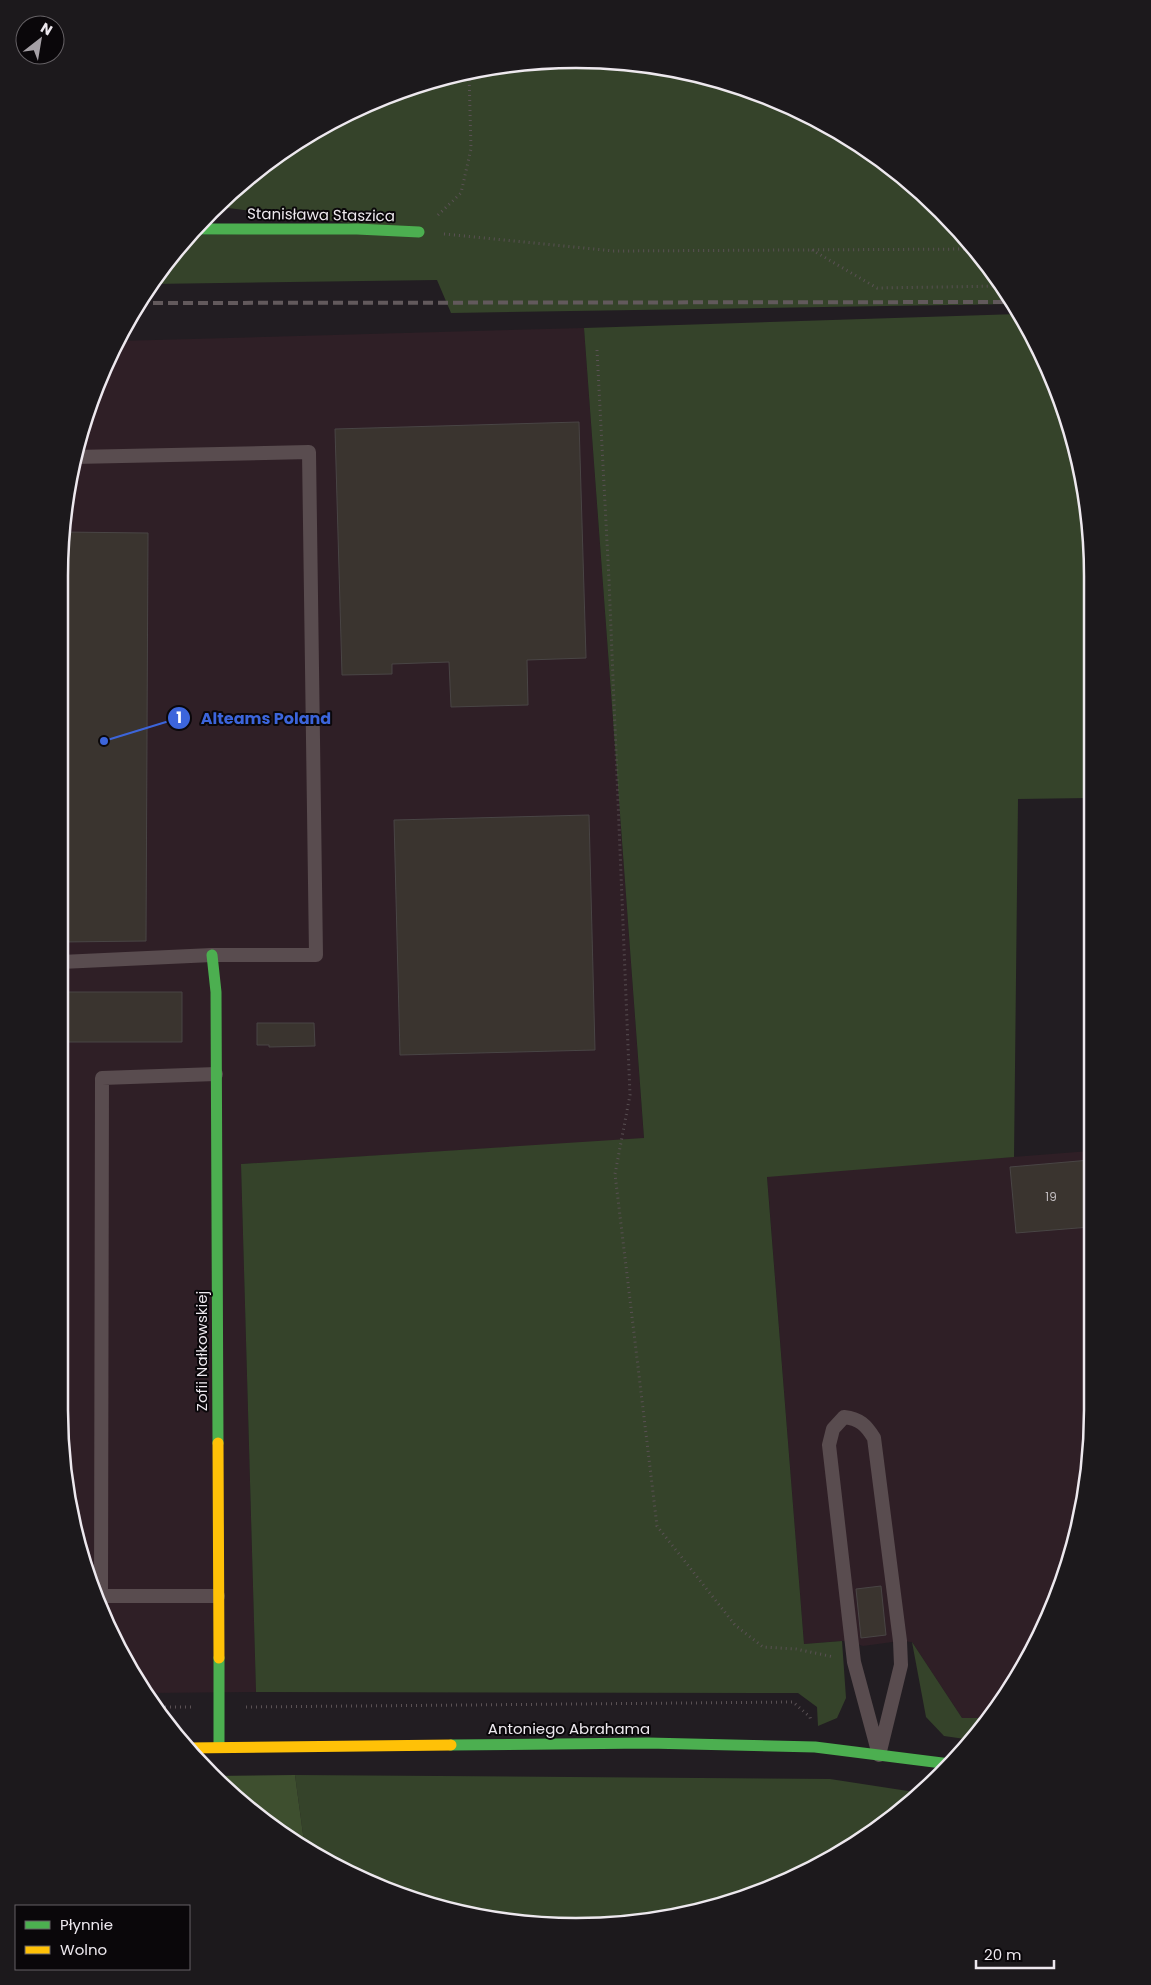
<svg xmlns="http://www.w3.org/2000/svg" width="1151" height="1985" font-family="Poppins,sans-serif">
<rect width="100%" height="100%" fill="#221d22"/>
<path fill="#2f1f26" d="M 584,328 L 644,1139 L 241,1164 L 256,1692 L 146,1693 L 112,1638 L 86,1575 L 63,1477 L 60,542 L 76,441 L 118,341 Z
M 1090,1151 L 1091,1443 L 1075,1544 L 1023,1668 L 987,1718 L 962,1718 L 912,1642 L 900,1641 L 863,1646 L 851,1642 L 842,1641 L 804,1644 L 767,1176 Z"/>
<path fill="#35432a" d="M 542,60 L 643,63 L 742,86 L 834,128 L 941,210 L 1005,289 L 1013,304 L 451,313 L 437,280 L 151,284 L 187,235 L 412,231 L 228,208 L 230,195 L 261,165 L 347,112 L 442,76 Z
M 1018,314 L 1065,409 L 1088,508 L 1089,798 L 1018,799 L 1014,1157 L 767,1177 L 804,1644 L 842,1641 L 846,1698 L 837,1718 L 818,1726 L 817,1707 L 798,1693 L 256,1692 L 241,1164 L 644,1138 L 584,328 Z
M 912,1642 L 962,1718 L 987,1718 L 972,1740 L 944,1736 L 926,1717 Z
M 295,1775 L 830,1779 L 921,1793 L 834,1857 L 773,1887 L 677,1916 L 609,1925 L 508,1922 L 441,1909 L 347,1873 L 305,1849 Z"/>
<path fill="#3e4f2f" d="M 295,1775 L 305,1849 L 288,1839 L 211,1776 Z"/>
<path fill="#3a342f" stroke="#494545" d="M 579,422 L 586,658 L 527,660 L 528,705 L 451,707 L 449,662 L 392,664 L 392,674 L 342,675 L 335,429 Z
M 61,532 L 148,533 L 146,941 L 61,942 L 60,542 Z
M 589,815 L 595,1050 L 400,1055 L 394,820 Z
M 61,992 L 182,992 L 182,1042 L 62,1042 Z
M 257,1023 L 314,1023 L 315,1046 L 269,1047 L 269,1045 L 257,1045 Z
M 1090,1160 L 1090,1227 L 1016,1233 L 1010,1167 Z
M 881,1586 L 886,1635 L 861,1638 L 856,1589 Z"/>
<g fill="none" stroke-linecap="round" stroke-linejoin="round">
<path stroke="#5a5154" stroke-width="3" stroke-dasharray="1 4" stroke-linecap="butt" d="M 438,215 L 461,193 L 471,149 L 469,72
M 444,234 L 613,251 L 973,249
M 812,250 L 877,288 L 1003,286
M 597,350 L 609,580 L 630,1095 L 615,1174 L 657,1526 L 735,1625 L 763,1647 L 796,1649 L 834,1657
M 155,1707 L 192,1707
M 246,1707 L 793,1702 L 810,1717 L 811,1721"/>
<path stroke="#594c4f" stroke-width="14" d="M 61,962 L 212,955 L 316,955 L 309,452 L 74,457
M 216,1074 L 102,1078 L 101,1596 L 218,1596
M 844,1417 C 860,1419 866,1425 874,1438 L 900,1641 L 901,1665 L 879,1755 L 854,1662 L 829,1445 L 833,1429 Z"/>
<path stroke="#4caf50" stroke-width="11" d="M 193,229 L 357,229 L 419,232
M 212,955 L 216,992 L 218,1443
M 219,1658 L 219,1747
M 451,1745 L 648,1743 L 815,1747 L 950,1764"/>
<path stroke="#ffc107" stroke-width="11" d="M 218,1443 L 219,1658
M 187,1748 L 451,1745"/>
<path stroke="#62595c" stroke-width="4" stroke-dasharray="10 5" stroke-linecap="butt" d="M 138,303 L 1012,302"/>
</g>
<g text-anchor="middle" stroke-width="4" stroke-linejoin="round" paint-order="stroke">
<g font-size="12" fill="#c0bbbe">
<text x="1051" y="1201">19</text>
</g>
<g font-size="15" fill="#ede8ee" stroke="#0a070a">
<text transform="translate(321 215) rotate(1)" y="5">Stanisława Staszica</text>
<text transform="translate(202 1351) rotate(-90)" y="5">Zofii Nałkowskiej</text>
<text x="569" y="1734">Antoniego Abrahama</text>
</g>
</g>
<path d="M0 0H1151V1985H0ZM576 68H576A508 508 0 0 1 1084 576V1410A508 508 0 0 1 576 1918H576A508 508 0 0 1 68 1410V576A508 508 0 0 1 576 68Z" fill="#1c191c" fill-rule="evenodd"/>
<path fill="none" stroke="#ede8ee" stroke-width="2.5" d="M576 68H576A508 508 0 0 1 1084 576V1410A508 508 0 0 1 576 1918H576A508 508 0 0 1 68 1410V576A508 508 0 0 1 576 68Z"/>
<path fill="none" stroke="#3c65db" stroke-width="2" d="M104 741L179 718"/>
<g fill="#3c65db" stroke="#0a070a" stroke-width="2">
<circle cx="104" cy="741" r="5"/>
<circle cx="179" cy="718" r="12"/>
</g>
<g font-size="15" text-anchor="middle" font-weight="bold" fill="#fff">
<text x="179" y="723">1</text>
</g>
<g font-size="16" text-anchor="middle" font-weight="bold" fill="#3c65db" stroke="#0a070a" stroke-width="4" stroke-linejoin="round" paint-order="stroke">
<text x="266" y="724">Alteams Poland</text>
</g>
<rect x="15" y="1905" width="175" height="65" fill="#0a070a" stroke="#656165"/>
<rect x="25" y="1921" width="25" height="8" fill="#4caf50" stroke="#656165"/>
<text x="60" y="1930" font-size="15" fill="#ede8ee">Płynnie</text>
<rect x="25" y="1946" width="25" height="8" fill="#ffc107" stroke="#656165"/>
<text x="60" y="1955" font-size="15" fill="#ede8ee">Wolno</text>
<g transform="translate(40 40) rotate(31)"><circle r="24" fill="#0a070a" stroke="#656165"/>
<path d="M0-4L9 19L0 12L-9 19Z" fill="#a6a1a7"/>
<text y="-8" font-size="14" font-weight="bold" text-anchor="middle" fill="#ede8ee">N</text>
</g>
<path d="M976 1960v8h78v-8" fill="none" stroke="#ede8ee" stroke-width="2.5"/>
<text x="984" y="1960" font-size="15" fill="#ede8ee" stroke="#0a070a" stroke-width="4" paint-order="stroke">20 m</text>
</svg>
